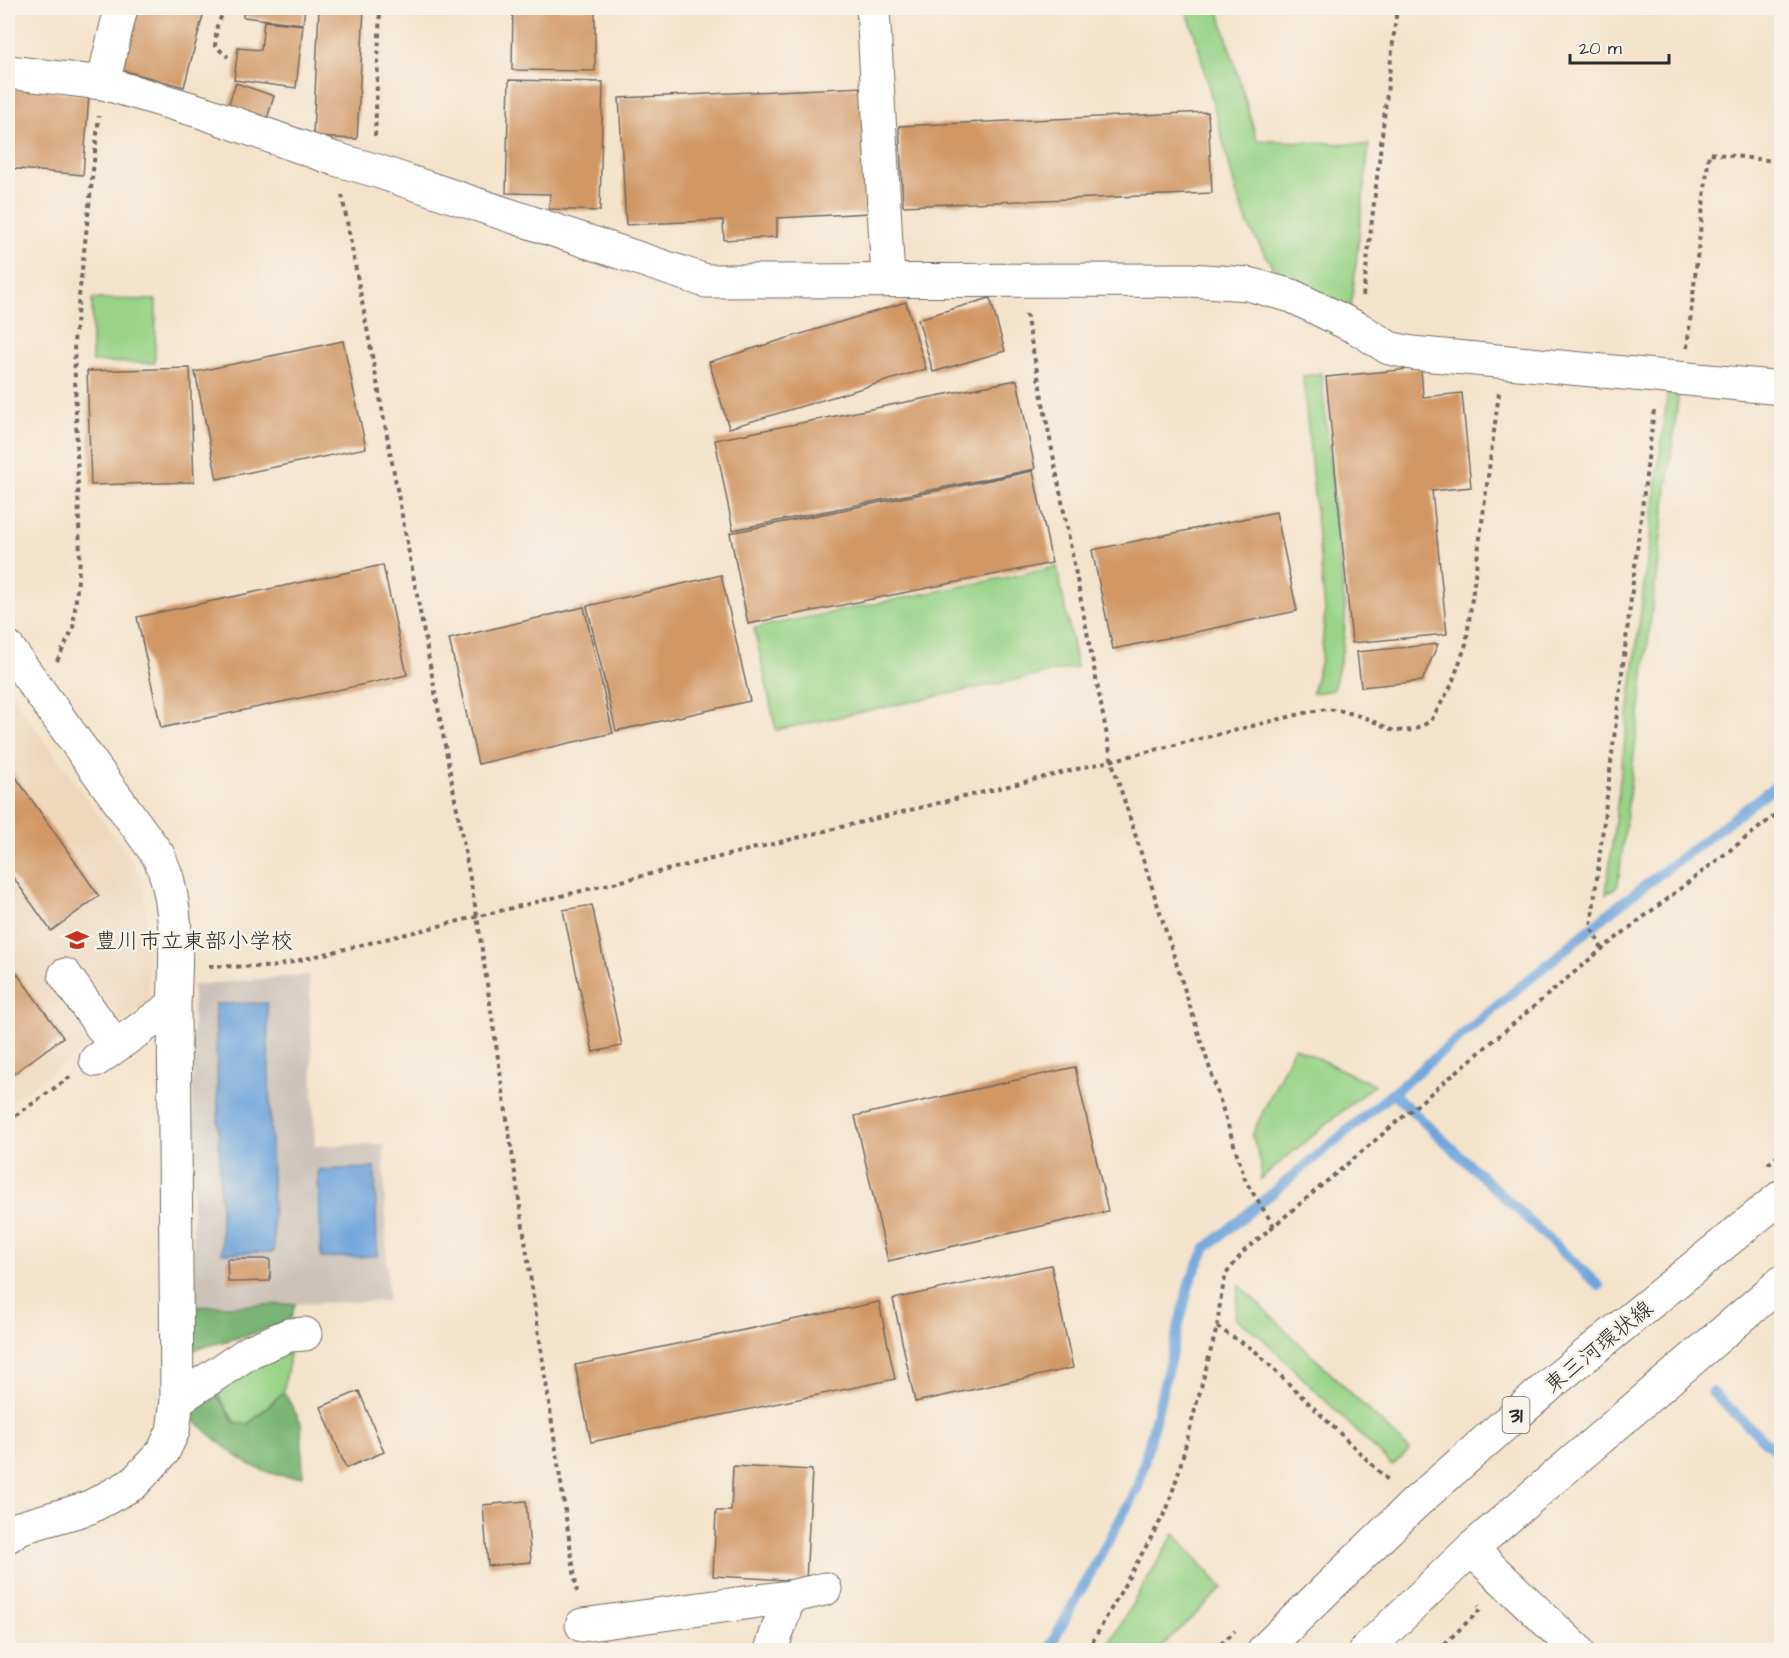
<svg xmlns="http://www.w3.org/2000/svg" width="1789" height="1658" font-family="'Architects Daughter','Klee One',sans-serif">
<rect width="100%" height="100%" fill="#f7f3e8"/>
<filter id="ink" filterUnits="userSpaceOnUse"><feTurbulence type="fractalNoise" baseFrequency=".0167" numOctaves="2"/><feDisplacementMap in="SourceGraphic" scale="12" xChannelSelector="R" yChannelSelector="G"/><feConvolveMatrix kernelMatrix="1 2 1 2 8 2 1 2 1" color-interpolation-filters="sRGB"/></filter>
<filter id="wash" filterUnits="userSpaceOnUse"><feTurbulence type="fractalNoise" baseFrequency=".008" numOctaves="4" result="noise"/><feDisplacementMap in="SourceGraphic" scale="24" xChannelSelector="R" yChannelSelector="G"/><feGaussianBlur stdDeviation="1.35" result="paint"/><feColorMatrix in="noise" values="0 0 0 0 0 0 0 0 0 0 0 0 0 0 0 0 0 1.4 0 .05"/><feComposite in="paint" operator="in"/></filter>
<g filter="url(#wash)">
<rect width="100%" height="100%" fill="#f4e3cb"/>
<path fill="#eed7bb" d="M 8,690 L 144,878 L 150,1003 L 8,1104 Z"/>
<path fill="#ccc2b9" d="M 309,975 L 315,1146 L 383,1144 L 388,1301 L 193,1307 L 193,985 Z"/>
<path fill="#98d387" stroke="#627f59" stroke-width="1.5" d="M 1186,8 L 1218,8 L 1257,140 L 1369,145 L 1351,308 L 1278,276 L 1249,227 L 1237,195 L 1197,42 Z
M 92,299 L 156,300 L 155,363 L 92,362 Z
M 1321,373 L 1345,609 C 1346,640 1341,660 1333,690 L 1312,693 L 1321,660 L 1325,611 L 1303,376 Z
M 1668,390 L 1679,391 L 1618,885 L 1606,894 Z
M 1057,567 L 1077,667 L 776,730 L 754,628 Z
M 1294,1047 L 1374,1085 L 1260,1179 L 1261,1163 L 1252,1135 Z
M 1239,1285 L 1410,1450 L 1392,1466 L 1260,1336 L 1235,1318 Z
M 289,1352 L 289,1362 L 283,1392 L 248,1424 L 235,1422 L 217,1394 L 257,1362 Z
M 1174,1534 L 1223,1588 L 1158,1650 L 1105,1650 Z"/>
<path fill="#7ab574" stroke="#527050" stroke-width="1.5" d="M 295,1304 L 291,1319 L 255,1333 L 193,1350 L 193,1307 Z
M 284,1392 L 301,1423 L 303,1476 C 297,1476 290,1477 284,1476 C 246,1472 217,1439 189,1416 L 217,1395 L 235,1423 L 249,1424 Z"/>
<path fill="#6fa5dc" stroke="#4d6884" stroke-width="1.5" d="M 267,1003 L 274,1252 L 222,1253 L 215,1004 Z
M 375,1168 L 377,1256 L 321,1258 L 318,1170 Z"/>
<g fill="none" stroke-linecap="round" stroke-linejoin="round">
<path stroke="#6fa5dc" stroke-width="10" d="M 1393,1093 L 1599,1286
M 1712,1392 L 1782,1457
M 1048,1650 L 1138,1487 L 1190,1281 L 1206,1248 L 1615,908 L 1782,781"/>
</g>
<g id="blocks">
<path fill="#d19765" d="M 135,8 L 205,8 L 184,87 L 118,69 Z
M 244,8 L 305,8 L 303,24 L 243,17 Z
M 319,8 L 364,8 L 357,139 L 313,137 Z
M 513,8 L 595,8 L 595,71 L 512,70 Z
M 264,21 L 303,25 L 296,88 L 234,80 L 238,48 L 261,50 Z
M 509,80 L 603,82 L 600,211 L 549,209 L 550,194 L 506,193 Z
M 236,83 L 274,96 L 266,122 L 227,109 Z
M 8,87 L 89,95 L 83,175 L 8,168 Z
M 864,87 L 870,213 L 777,218 L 777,237 L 724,240 L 723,220 L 626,225 L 619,98 Z
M 1208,112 L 1212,193 L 903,206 L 899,126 Z
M 990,298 L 1005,351 L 933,372 L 918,319 Z
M 906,302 L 926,369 L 729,428 L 709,362 Z
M 343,341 L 366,448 L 217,479 L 195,372 Z
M 190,368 L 194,482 L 91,485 L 87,371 Z
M 1421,368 L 1423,397 L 1462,393 L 1471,487 L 1432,491 L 1447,634 L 1352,643 L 1326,377 Z
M 1017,380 L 1035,469 L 733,530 L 715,440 Z
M 1033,471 L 1052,563 L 748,624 L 730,533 Z
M 1276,512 L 1297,611 L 1113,649 L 1092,550 Z
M 383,565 L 407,675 L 161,728 L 137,617 Z
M 721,575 L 750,701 L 616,731 L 587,606 Z
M 584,607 L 613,733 L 478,764 L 449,639 Z
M 1438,644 L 1422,681 L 1361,687 L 1357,652 Z
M 8,766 L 99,896 L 51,931 L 8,870 Z
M 592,905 L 622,1046 L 593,1052 L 563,910 Z
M 13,968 L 63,1037 L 8,1078 L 8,972 Z
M 1075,1067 L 1108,1211 L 888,1261 L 855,1116 Z
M 227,1259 L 270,1259 L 270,1281 L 228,1282 Z
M 1051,1265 L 1073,1368 L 915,1402 L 893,1299 Z
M 879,1302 L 895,1379 L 591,1442 L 575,1365 Z
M 359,1391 L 384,1452 L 346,1468 L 321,1407 Z
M 733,1466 L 812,1470 L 806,1581 L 713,1576 L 716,1511 L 731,1511 Z
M 526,1501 L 531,1562 L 488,1566 L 483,1505 Z"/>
</g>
</g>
<g filter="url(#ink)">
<use href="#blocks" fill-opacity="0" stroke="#716b63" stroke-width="1.5"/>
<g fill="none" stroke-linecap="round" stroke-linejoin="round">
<g stroke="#716b63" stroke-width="35">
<path id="minor" d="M 873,8 L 888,279
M 8,72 L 103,83 L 202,112 L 335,159 L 374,170 L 706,281 L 1190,280 L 1248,284 L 1292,296 L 1359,329 L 1389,348 L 1412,353
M 103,83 L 121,8
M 8,648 L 158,855 C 162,864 166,873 168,882 C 178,922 176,965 174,1005 L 177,1400 L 173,1431 L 163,1452 L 133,1484 L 88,1508 L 19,1528 L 8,1536
M 65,975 L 115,1046
M 96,1060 L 174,1005
M 177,1400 L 251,1351 L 289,1335 L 305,1334
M 1471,1549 L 1577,1650
M 582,1625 L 789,1597 L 825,1589
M 771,1650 L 789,1597"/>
</g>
<g stroke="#716b63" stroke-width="35">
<path id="major" d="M 1412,353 L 1782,388
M 1264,1650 L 1413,1505 L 1553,1382 L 1782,1196
M 1366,1650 L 1471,1549 L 1782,1282"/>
</g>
<path stroke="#716b63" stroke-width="4" stroke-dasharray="4.5 4.5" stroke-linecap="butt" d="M 225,8 L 217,26 L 215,46 L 228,57
M 375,136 L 380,8
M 342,195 L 477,916 L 577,1592
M 1363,296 L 1397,8
M 1026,314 L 1112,762 L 1246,1182 L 1274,1226
M 1687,348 L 1709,153 L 1782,162
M 57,661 L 73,629 L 80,559 L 74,342 L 99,116
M 1602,949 L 1591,927 L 1654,410
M 209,966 L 272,967 L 1309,712 L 1327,709 L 1342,711 L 1366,718 L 1394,731 L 1414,730 L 1431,721 L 1451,686 L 1466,644 L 1499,393
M 8,1121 L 70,1077
M 1768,1164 L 1782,1153
M 1217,1327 L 1254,1350 L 1390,1482
M 1088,1650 L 1167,1509 L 1178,1474 L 1217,1327 L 1221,1296 L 1226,1274 L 1244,1251 L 1602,949 L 1782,810
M 1214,1650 L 1235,1631
M 1438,1650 L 1481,1609 L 1478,1605"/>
<use href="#minor" stroke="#fff" stroke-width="33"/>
<use href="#major" stroke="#fff" stroke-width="33"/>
</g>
</g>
<defs>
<g id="school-bare" transform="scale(1.8)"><path d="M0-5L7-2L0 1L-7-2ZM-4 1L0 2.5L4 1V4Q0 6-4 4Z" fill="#c8321e" stroke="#f7f3e8" stroke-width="2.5" paint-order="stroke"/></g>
</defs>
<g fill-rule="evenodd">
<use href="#school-bare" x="77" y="940"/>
</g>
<g text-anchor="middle" stroke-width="5" stroke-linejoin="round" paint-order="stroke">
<rect fill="#f7f3e8" stroke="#686764" stroke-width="1.5" x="1502.5" y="1397" width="27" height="36" rx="4.5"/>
<g font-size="21" font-weight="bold" fill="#2b2b2b">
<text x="1516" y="1422">31</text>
</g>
<g font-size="22" fill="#2b2b2b" stroke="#f7f3e8" text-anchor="start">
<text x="95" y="948">豊川市立東部小学校</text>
</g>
<g font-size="22" fill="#2b2b2b" stroke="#f7f3e8">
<text transform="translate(1598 1346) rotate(-39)" y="8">東三河環状線</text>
</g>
</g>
<rect width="1789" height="1658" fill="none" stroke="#f7f3e8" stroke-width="30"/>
<path d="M1570 54v9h99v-9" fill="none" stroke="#2b2b2b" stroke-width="3"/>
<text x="1579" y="54" font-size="18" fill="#2b2b2b" stroke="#f7f3e8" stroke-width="4.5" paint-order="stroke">20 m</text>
</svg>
